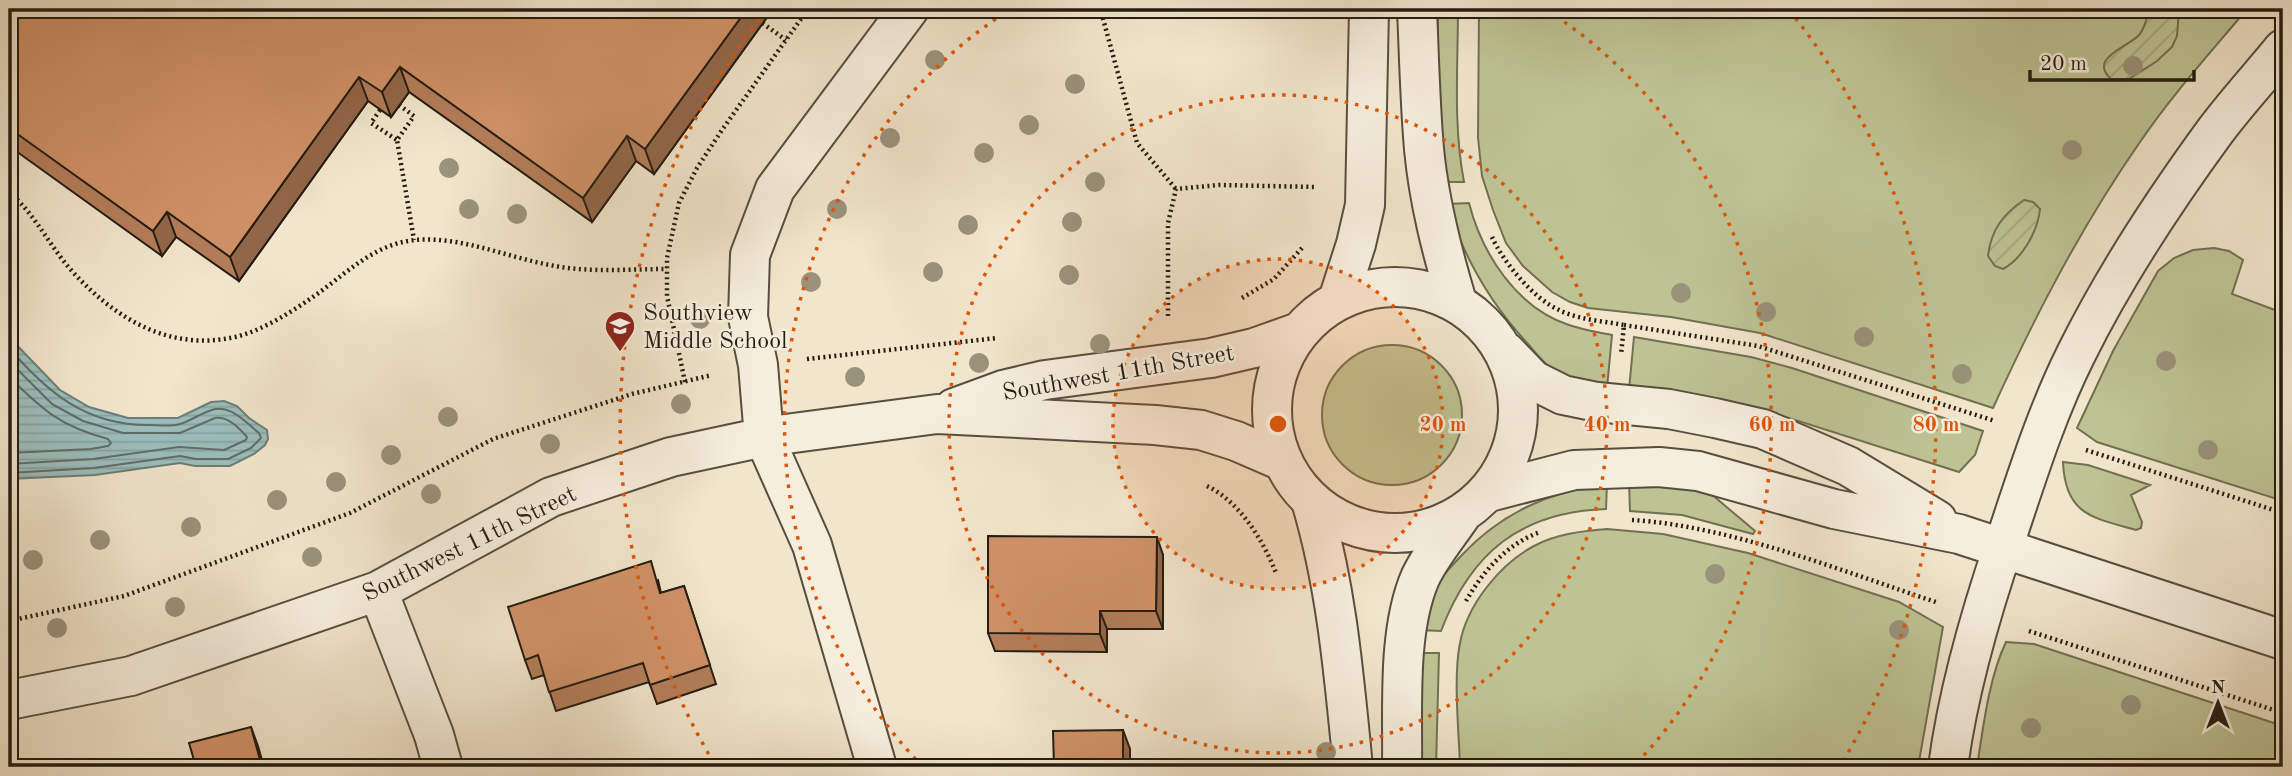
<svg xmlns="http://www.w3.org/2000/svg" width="2292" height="776" font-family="'Old Standard TT',serif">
<defs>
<pattern id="garden-furrows" width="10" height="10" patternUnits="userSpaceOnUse" patternTransform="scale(1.75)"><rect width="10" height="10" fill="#bec394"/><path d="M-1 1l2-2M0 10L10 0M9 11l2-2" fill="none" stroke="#a3a77f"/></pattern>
<pattern id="water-rules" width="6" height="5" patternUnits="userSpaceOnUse" patternTransform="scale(1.75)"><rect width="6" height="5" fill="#9cbebd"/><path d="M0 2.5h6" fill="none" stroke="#86a3a1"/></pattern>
</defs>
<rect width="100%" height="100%" fill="#f1e5cb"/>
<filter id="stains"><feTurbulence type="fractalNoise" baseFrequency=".00286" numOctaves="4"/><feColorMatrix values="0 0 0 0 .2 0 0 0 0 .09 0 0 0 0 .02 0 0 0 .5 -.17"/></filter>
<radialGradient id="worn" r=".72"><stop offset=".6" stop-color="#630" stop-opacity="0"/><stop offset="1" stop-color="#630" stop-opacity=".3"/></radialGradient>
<path fill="#bec394" stroke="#717053" stroke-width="2" d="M 1438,9 L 1458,9 C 1458,66 1453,125 1464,182 L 1443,182 L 1437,128 Z
M 1479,9 L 2247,9 C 2211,52 2172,95 2140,142 C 2081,227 2036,314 1993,408 L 1760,333 L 1671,317 L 1588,308 L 1570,302 L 1552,292 L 1523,266 L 1506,243 L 1493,210 L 1482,176 L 1478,137 Z
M 1469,203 C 1482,254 1517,308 1569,325 C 1583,330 1598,332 1612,335 L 1607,388 C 1590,384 1571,379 1555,371 C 1545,365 1536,353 1528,344 C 1491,304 1463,256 1447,204 Z
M 2214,248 L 2229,251 L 2243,260 L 2232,294 L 2283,313 L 2283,501 L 2097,442 L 2077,428 L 2113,351 L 2158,271 L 2174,258 L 2193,250 Z
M 1634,337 L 1751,357 L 1792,368 L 1983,431 L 1975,455 L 1959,472 L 1767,411 L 1629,390 Z
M1322 415a70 70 0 1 1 140 0a70 70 0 1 1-140 0Z
M 2063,462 L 2088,465 L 2150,485 L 2131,495 L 2142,522 L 2141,528 L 2136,530 C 2093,518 2065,515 2063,462 Z
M 1629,481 L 1668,483 L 1710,493 L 1755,531 L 1753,534 L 1682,515 L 1630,511 Z
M 1607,483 L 1606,509 C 1521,512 1471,552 1441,631 L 1419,630 C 1425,616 1430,599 1437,585 C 1442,575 1453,565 1461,556 C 1501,513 1549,492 1607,483 Z
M 1607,529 L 1663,534 L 1748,553 L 1899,602 L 1943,627 L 1918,767 L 1460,767 C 1459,731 1453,678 1460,643 C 1467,605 1500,564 1534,546 C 1556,534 1582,531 1607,529 Z
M 2006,642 L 2034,644 L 2283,726 L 2283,767 L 1977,767 C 1983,728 1989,677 2006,642 Z
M 1417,653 L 1439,653 L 1436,767 L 1415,767 Z"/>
<path fill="url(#garden-furrows)" stroke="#717053" stroke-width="2" d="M 2149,9 L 2179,9 L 2177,36 L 2172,47 L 2157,61 L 2129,79 L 2111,79 C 2088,58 2127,48 2139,35 C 2145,29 2147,17 2149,9 Z
M 2024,200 L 2033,202 L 2040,209 C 2038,231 2022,259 2003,269 L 1995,266 L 1988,256 C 1991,230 2003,214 2024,200 Z"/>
<path fill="url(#water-rules)" stroke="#6c7d79" stroke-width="2" d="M 9,337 L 60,390 L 89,407 L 128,418 L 178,418 L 211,402 L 224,401 L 237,406 L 249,418 L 267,430 L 268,439 L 265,445 L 254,454 L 230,466 L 195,466 L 180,463 L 95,475 L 9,479 Z"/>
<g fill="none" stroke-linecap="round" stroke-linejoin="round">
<path stroke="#606d68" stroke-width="2" d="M 9,348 C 48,393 86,425 148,425 C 158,425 171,427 180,424 C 190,421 200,414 209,411 C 229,402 245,422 259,433 L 261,438 L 251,448 L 228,459 L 196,459 L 180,456 L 94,468 L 9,473
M 9,361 L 52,404 L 83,421 L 123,433 L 180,433 L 215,418 C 228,416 239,428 247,437 L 246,440 L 224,450 L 179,447 L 93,459 L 9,464
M 9,377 C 44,411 60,426 108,439 L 111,443 L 108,446 L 91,449 L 9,453"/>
<g stroke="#574e40" stroke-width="42">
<path id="minor" d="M 1417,9 C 1419,55 1420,103 1424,149 C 1429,202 1442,252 1457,302
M1272 410a123 123 0 1 1 246 0a123 123 0 1 1-246 0Z
M 1338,300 L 1356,244 L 1365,205 L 1369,9
M 1506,352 L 1533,380 L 1563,395 L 1597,402 L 1669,409 L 1715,418 L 1763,429 L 1848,466 L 1937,520
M 954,408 L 1003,390 L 1045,380 L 1211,358 L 1254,348 L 1299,332
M 1489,492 L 1574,470 L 1659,467 L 1698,471 L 1834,509 L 1959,534 L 2283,640
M 1311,501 C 1337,588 1344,677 1353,767
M 378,591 L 434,735 L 443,767
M 9,700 L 131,676 L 378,591 L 551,497 L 671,457 L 764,437 L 937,414 L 1155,425 L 1201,430 L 1236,441 L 1282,461
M 877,767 L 812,545 L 764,437 L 758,365 L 748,317 L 750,255 L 775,189 L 909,9
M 1402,767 C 1403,709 1397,632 1420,578 C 1430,556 1448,535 1462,514
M 1948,767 C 1958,691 1980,615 2005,542 C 2026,479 2046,414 2076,354 C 2115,275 2164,201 2216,130 C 2237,102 2261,76 2283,49"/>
</g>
<path stroke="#241c12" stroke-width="4.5" stroke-dasharray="2 3.5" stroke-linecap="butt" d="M 1097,9 L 1102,15 L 1137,143 L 1176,189
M 758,20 L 786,40
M 399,105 L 414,116 L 397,140 L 414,240
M 380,110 L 371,123 L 397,140
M 9,192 C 35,214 49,245 71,270 C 114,318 169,352 235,337 C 261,331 288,314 310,299 C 343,277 372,244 415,240 C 461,236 506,257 550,265 C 588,273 629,269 667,269
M 1492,237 C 1503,262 1534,299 1559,310 C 1579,320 1603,321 1624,325 L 1621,355
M 1242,298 L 1274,279 L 1302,248
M 1168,316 L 1168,223 L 1176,189 L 1219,185 L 1316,187
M 1624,325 L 1758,346 L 1995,421
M 807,359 L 997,338
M 685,382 L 667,296 L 667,258 L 679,203 L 697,168 L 722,130 L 808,9
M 2086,450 L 2283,513
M 1207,486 C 1240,502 1263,540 1276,573
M 1632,520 C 1731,526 1841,571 1936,602
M 1466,601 C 1483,571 1507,544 1540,532
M 9,621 L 124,596 L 350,513 L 493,439 L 632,394 L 712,375
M 2029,631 L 2283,713"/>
<use href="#minor" stroke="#f6eedd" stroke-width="38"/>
</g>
<g fill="#9a927b">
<circle cx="935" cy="60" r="10"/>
<circle cx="2133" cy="66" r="10"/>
<circle cx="1075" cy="84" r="10"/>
<circle cx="1029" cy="125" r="10"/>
<circle cx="890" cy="138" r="10"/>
<circle cx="2072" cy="150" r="10"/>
<circle cx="984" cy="153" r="10"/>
<circle cx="449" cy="168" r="10"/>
<circle cx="1095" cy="182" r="10"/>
<circle cx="469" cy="209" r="10"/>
<circle cx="837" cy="209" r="10"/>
<circle cx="517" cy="214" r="10"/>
<circle cx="1072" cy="222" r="10"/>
<circle cx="968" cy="225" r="10"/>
<circle cx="933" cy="272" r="10"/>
<circle cx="1069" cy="275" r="10"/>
<circle cx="811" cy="282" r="10"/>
<circle cx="1681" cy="293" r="10"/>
<circle cx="1766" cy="312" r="10"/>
<circle cx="700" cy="319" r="10"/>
<circle cx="1864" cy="337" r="10"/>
<circle cx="1100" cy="344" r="10"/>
<circle cx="2166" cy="361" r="10"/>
<circle cx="979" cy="363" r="10"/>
<circle cx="1962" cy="374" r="10"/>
<circle cx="855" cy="377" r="10"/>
<circle cx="681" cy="404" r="10"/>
<circle cx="448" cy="417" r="10"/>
<circle cx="550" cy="444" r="10"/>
<circle cx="2208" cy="450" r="10"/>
<circle cx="391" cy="455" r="10"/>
<circle cx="336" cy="482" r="10"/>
<circle cx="431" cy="494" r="10"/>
<circle cx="277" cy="500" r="10"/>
<circle cx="191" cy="527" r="10"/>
<circle cx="100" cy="540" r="10"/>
<circle cx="312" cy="557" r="10"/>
<circle cx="33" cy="560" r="10"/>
<circle cx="1715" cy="574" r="10"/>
<circle cx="175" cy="607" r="10"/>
<circle cx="57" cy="628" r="10"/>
<circle cx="1899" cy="630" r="10"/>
<circle cx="2131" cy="705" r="10"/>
<circle cx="2031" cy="728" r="10"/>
<circle cx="1326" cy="752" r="10"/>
</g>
<path fill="#b37d59" stroke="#241c12" stroke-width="2" d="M 9,9 L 773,9 L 654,174 L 636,161 L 592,222 L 409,92 L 391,117 L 368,101 L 239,281 L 176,237 L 162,256 L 9,146 Z
M 1163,555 L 1163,629 L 1107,629 L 1107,652 L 995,651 L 988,633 Z
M 658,580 L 661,593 L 684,586 L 716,684 L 657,704 L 649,682 L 556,711 L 544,675 L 532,679 L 525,660 Z"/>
<path fill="#926648" stroke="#241c12" stroke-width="2" d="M 747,9 L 773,9 L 654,174 L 645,149 Z
M 400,67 L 409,92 L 391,117 L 382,92 Z
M 359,77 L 368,101 L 239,281 L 230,257 Z
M 627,136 L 636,161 L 592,222 L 583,198 Z
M 167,212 L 176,237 L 162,256 L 153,231 Z
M 1157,537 L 1163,555 L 1163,629 L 1156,611 Z
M 1100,611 L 1107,629 L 1107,652 L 1100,634 Z
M 251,727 L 258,746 L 264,767 L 262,767 Z
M 1123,730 L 1130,749 L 1130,767 L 1123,767 Z"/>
<path fill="#d09167" stroke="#241c12" stroke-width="2" d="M 9,9 L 747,9 L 645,149 L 627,136 L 583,198 L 400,67 L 382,92 L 359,77 L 230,257 L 167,212 L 153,231 L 9,128 Z
M 988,536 L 1157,537 L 1156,611 L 1100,611 L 1100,634 L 988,633 Z
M 651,561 L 660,593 L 684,586 L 710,665 L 650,685 L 643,663 L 549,692 L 538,655 L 525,660 L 508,607 Z
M 251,727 L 262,767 L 196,767 L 189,743 Z
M 1123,730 L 1123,767 L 1054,767 L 1053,731 Z"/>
<circle cx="1278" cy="424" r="165" fill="#de560c" fill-opacity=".12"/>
<g fill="none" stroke="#de560c" stroke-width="3.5" stroke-dasharray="3.5 7">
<circle cx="1278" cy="424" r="165"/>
<circle cx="1278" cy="424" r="329"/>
<path d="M923 767A494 494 0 0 1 1009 10M1547 10A494 494 0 0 1 1633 767"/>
<path d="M714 763A658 658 0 0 1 767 10M1789 10A658 658 0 0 1 1842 763"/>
</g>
<defs>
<g id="school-pin" transform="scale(1.575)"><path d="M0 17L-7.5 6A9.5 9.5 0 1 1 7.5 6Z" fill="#8f2418" stroke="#f6eedd"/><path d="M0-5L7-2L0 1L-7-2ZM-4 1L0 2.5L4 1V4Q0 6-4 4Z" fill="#fff"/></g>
</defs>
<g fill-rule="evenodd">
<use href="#school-pin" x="620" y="326"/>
</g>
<g text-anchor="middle" stroke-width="5" stroke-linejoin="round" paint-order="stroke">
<g font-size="24" fill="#241c12" stroke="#f6eedd" text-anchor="start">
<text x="643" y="320">Southview<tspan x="643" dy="28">Middle School</tspan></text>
</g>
<g font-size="24" fill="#241c12" stroke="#f6eedd">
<text transform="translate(1118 372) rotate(-10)" y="8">Southwest 11th Street</text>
<text transform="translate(469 543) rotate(-26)" y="8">Southwest 11th Street</text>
</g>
</g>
<circle cx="1278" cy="424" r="10" fill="#de560c" stroke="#f6eedd" stroke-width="3.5"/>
<g font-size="21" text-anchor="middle" font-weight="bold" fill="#de560c" stroke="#f6eedd" stroke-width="5" stroke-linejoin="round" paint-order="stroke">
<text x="1443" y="431">20 m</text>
<text x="1607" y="431">40 m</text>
<text x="1772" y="431">60 m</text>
<text x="1936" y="431">80 m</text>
</g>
<rect width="2292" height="776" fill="none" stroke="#f1e5cb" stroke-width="35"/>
<rect x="10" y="10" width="2271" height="755" fill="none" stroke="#241c12" stroke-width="3.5"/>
<rect x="18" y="18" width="2257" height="741" fill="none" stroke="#241c12" stroke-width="2"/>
<g transform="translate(2218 703)" stroke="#f6eedd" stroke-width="5" paint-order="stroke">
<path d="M0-5L12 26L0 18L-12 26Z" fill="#241c12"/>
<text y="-10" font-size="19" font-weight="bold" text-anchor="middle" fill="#241c12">N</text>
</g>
<path d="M2030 70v10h164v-10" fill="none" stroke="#241c12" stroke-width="3.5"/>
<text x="2040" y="70" font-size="21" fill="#241c12" stroke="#f6eedd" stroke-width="5" paint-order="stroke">20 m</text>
<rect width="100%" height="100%" filter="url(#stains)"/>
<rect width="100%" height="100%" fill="url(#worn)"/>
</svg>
